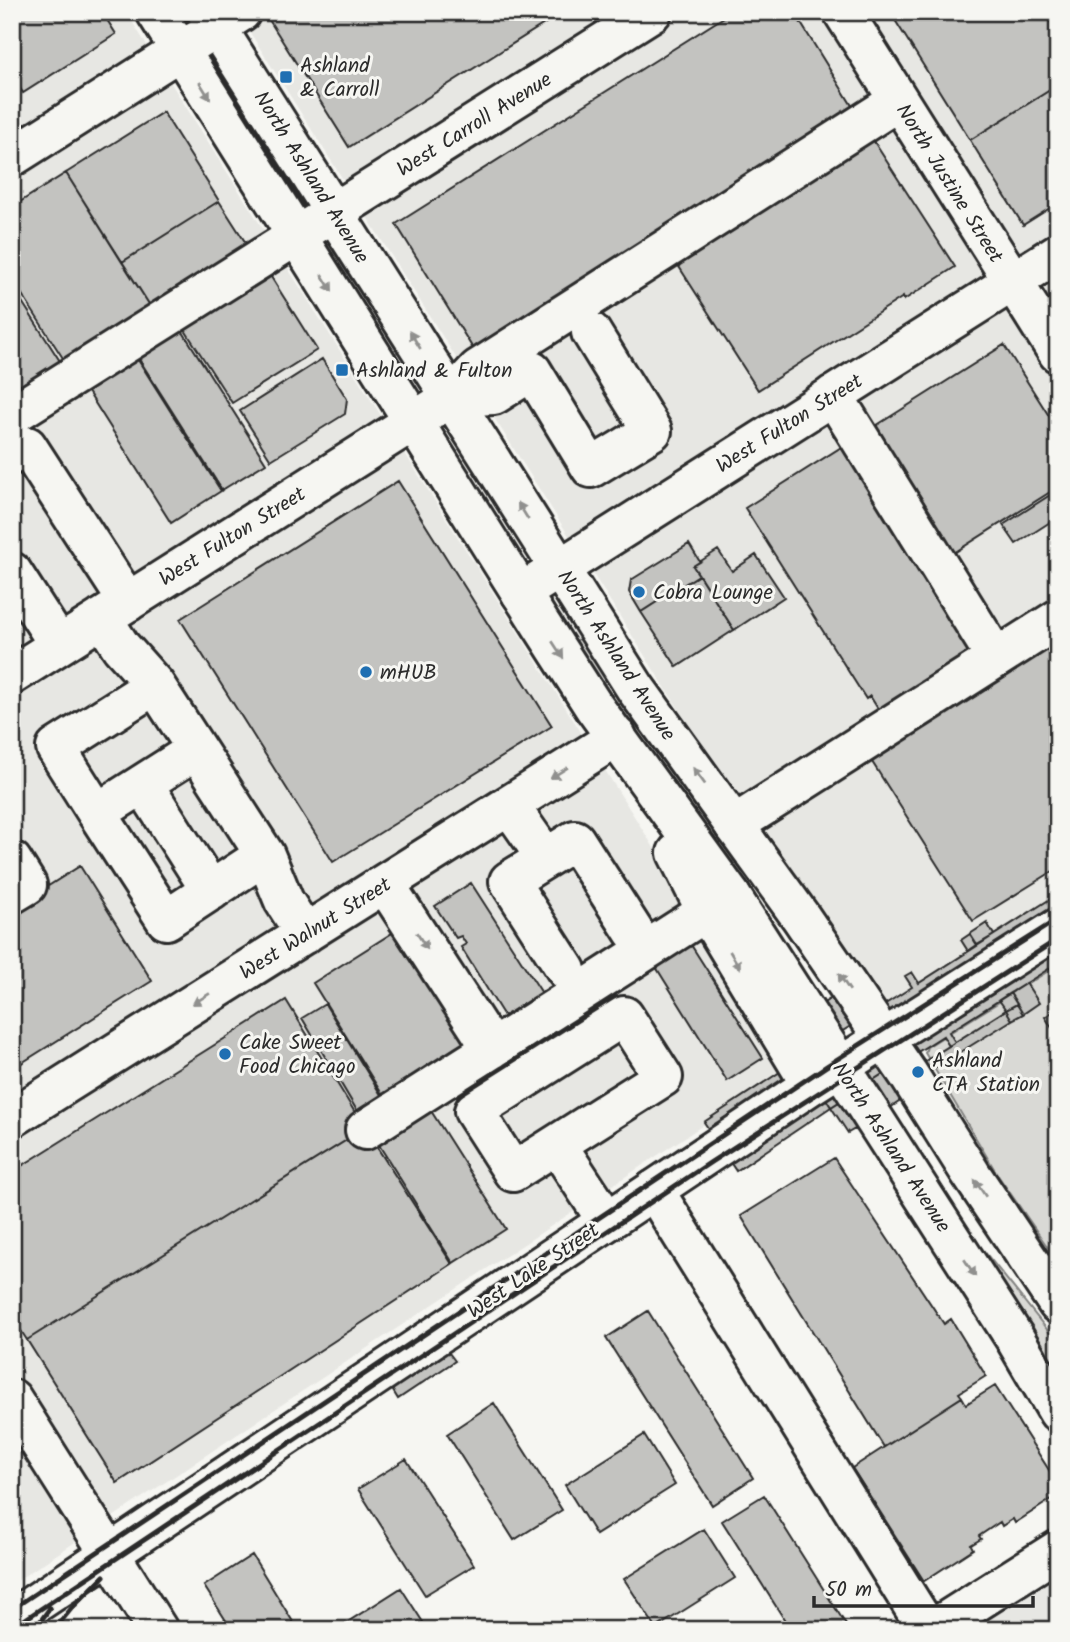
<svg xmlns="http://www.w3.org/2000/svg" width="1070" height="1642" font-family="Kalam,sans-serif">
<rect width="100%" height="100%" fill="#f6f6f2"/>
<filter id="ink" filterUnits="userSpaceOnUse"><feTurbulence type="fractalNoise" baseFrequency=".0143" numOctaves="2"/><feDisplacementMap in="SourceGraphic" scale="14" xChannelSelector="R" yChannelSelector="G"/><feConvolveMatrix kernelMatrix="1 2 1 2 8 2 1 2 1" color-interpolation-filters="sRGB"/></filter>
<g filter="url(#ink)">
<path fill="#e7e7e3" d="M 12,12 L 126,12 L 790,1063 L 789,1068 L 12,1584 Z
M 237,12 L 1058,12 L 1058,896 L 891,1002 L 877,1000 L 761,839 Z
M 1058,1570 L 1058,1630 L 963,1630 Z"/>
<path fill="#d9d9d5" stroke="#828280" stroke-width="2" d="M 237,89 L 289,175 L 280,180 L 228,94 Z
M 337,250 L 400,351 L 391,356 L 330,255 Z
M 580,638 L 584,639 L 736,859 L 733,861 L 731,860 L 606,695 L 575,645 L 576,641 Z
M 1058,965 L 1058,1262 L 999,1177 L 925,1053 L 927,1047 Z
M 979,1245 L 1058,1343 L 1058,1371 L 976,1248 Z"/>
<path fill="#c3c3c0" stroke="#2b2b2b" stroke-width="2" d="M 12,12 L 102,12 L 116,34 L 23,93 L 12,76 Z
M 270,12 L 563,12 L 349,147 L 266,15 Z
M 732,12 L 794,12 L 859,117 L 477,355 L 396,224 Z
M 890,12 L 1044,12 L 1058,33 L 1058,85 L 970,140 Z
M 1058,85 L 1058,203 L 1023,225 L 970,140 Z
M 163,112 L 219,201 L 122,262 L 66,173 Z
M 871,137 L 955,267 L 904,300 L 903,297 L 758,390 L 676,262 Z
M 66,173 L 154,312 L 68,366 L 12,279 L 12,207 Z
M 219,201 L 251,251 L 154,312 L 122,262 Z
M 266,269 L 317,350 L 232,403 L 183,327 Z
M 12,286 L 65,369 L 12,402 Z
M 181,329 L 266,463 L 222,490 L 137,356 Z
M 1004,345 L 1058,430 L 1058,487 L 949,556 L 874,427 Z
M 133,352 L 221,491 L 171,523 L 83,384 Z
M 322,359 L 347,399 L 345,414 L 271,460 L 240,411 Z
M 851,441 L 976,639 L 971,660 L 883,717 L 870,696 L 866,699 L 745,508 Z
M 398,481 L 552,726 L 333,862 L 180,619 Z
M 1058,490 L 1058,517 L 1016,544 L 1003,525 Z
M 689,544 L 700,562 L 693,566 L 699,575 L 641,612 L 629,592 L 631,580 Z
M 718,550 L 732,571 L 756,555 L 784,597 L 734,630 L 693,566 Z
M 699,575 L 734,630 L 677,667 L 641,612 Z
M 1058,633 L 1058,868 L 973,921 L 867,754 Z
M 80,866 L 152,981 L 12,1069 L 12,909 Z
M 471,883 L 547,1001 L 509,1024 L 461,947 L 466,944 L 461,936 L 456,938 L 435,906 Z
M 1058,894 L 1058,911 L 864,1034 L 857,1022 L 912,987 L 905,976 L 912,972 L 919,983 Z
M 987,923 L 994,935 L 977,945 L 970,934 Z
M 397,930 L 472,1048 L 387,1102 L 313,983 Z
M 970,934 L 977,945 L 968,951 L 961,940 Z
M 686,937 L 763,1058 L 727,1081 L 651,959 Z
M 1058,945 L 1058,963 L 949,1032 L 955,1042 L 949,1046 L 943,1036 L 889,1070 L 881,1057 Z
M 1026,983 L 1039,1003 L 1023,1014 L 1010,993 Z
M 1010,993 L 1017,1004 L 1006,1010 L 999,1000 Z
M 833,997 L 857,1022 L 833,1037 L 819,1006 Z
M 286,1000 L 359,1119 L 353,1136 L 27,1340 L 12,1317 L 12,1172 Z
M 325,1004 L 386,1103 L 362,1119 L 302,1018 Z
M 1017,1004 L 1023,1014 L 1012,1020 L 1006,1010 Z
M 1058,1008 L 1058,1037 L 1045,1017 Z
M 1006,1010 L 1012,1020 L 901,1089 L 905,1096 L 899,1101 L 899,1102 L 856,1130 L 855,1129 L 848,1133 L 831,1107 L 889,1070 L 895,1080 Z
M 881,1057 L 889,1070 L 831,1107 L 823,1094 Z
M 783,1070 L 809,1070 L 712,1134 L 704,1122 Z
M 823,1094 L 831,1107 L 736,1171 L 728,1159 Z
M 426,1103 L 506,1229 L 453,1263 L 374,1137 Z
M 353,1136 L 371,1138 L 452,1264 L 117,1483 L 27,1340 Z
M 834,1158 L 944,1324 L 951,1319 L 986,1376 L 959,1393 L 962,1397 L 884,1447 L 741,1216 Z
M 648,1311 L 753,1478 L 712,1505 L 606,1338 Z
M 446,1349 L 455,1361 L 398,1399 L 390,1386 Z
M 995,1386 L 1058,1484 L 1058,1495 L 1015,1523 L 1013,1519 L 1002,1526 L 1000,1522 L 979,1536 L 981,1539 L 971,1545 L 973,1549 L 924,1581 L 852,1468 L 962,1397 L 966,1404 Z
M 494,1403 L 562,1510 L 514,1540 L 447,1434 Z
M 644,1435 L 675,1485 L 596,1535 L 565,1485 Z
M 406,1459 L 474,1565 L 425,1595 L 358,1489 Z
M 764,1495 L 848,1628 L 846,1630 L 791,1630 L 722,1521 Z
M 704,1529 L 735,1578 L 656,1628 L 624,1579 Z
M 252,1555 L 298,1630 L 232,1630 L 204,1586 Z
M 401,1588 L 428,1630 L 335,1630 Z"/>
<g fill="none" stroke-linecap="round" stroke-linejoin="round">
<g stroke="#2b2b2b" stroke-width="44">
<path id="minor" d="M 843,12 L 1058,353
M 12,157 L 241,12
M 833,395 L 996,658
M 452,397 L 494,395 L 532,371 L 591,468 L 652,431 L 591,332
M 12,415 L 652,12
M 12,455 L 27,446 L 128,602
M 12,572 L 59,645
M 521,593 L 1058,253
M 102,618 L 121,647 L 155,685 L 265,855 L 284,901 L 305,934
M 12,675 L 452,397 L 478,369 L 898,101
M 155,685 L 56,748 L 97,813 L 196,750
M 143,784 L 211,891
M 509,805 L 546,858
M 97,813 L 166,920 L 265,855
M 734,825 L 1058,619
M 12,861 L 27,885 L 12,894
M 385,884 L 492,1049
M 566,970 L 509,881 L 575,840 L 634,932
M 624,1016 L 663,1077 L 513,1172 L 474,1111 Z
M 12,1118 L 617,737
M 365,1130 L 731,896
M 557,1145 L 607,1221
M 654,1190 L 928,1630
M 12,1399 L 158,1630
M 932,1630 L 1058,1550"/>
</g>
<g stroke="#2b2b2b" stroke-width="44">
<path id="major" d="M 156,12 L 540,623 L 594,707 L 731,896 L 1014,1337 L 1058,1412
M 207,12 L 636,689 L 800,916 L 908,1074 L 971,1174 L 1058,1304
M 677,853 L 707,913 L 811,1085
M 12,1619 L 811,1085 L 1058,928"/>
</g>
<use href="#minor" stroke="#f6f6f2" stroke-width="38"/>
<use href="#major" stroke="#f6f6f2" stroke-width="38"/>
<path stroke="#2b2b2b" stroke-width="5" d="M 12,1609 L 828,1065 L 1058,919
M 12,1628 L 711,1162 L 1058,939
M 34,1630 L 50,1608
M 54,1630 L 71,1609 L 104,1576"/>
</g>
<defs><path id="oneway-solid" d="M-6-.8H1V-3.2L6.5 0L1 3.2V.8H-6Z" transform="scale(1.75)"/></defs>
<g fill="#90908e">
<use href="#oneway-solid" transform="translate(205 91) rotate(58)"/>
<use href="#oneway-solid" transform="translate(327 283) rotate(58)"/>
<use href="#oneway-solid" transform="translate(415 340) rotate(-122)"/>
<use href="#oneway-solid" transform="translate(523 511) rotate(-122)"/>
<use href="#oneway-solid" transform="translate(558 650) rotate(57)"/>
<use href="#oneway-solid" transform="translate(559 773) rotate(148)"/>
<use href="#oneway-solid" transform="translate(699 776) rotate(-126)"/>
<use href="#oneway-solid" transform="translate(422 941) rotate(57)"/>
<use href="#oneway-solid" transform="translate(735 960) rotate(59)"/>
<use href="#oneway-solid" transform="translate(844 982) rotate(-124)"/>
<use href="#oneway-solid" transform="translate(201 999) rotate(148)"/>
<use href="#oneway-solid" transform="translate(980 1188) rotate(-124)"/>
<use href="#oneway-solid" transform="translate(970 1268) rotate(57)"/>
</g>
</g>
<g fill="#1f6fb2" stroke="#f6f6f2" stroke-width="2.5">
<rect x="279" y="70" width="14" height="14" rx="3.5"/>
<rect x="335" y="363" width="14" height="14" rx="3.5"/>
<circle cx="639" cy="592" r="7"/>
<circle cx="366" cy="672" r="7"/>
<circle cx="225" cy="1054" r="7"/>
<circle cx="918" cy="1072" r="7"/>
</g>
<g text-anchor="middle" stroke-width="6" stroke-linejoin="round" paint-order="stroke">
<g font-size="21" fill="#2b2b2b" stroke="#f6f6f2" text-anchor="start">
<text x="300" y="72">Ashland<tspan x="300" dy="24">&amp; Carroll</tspan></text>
<text x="356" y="377">Ashland &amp; Fulton</text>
<text x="653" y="599">Cobra Lounge</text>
<text x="380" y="679">mHUB</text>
<text x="239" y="1049">Cake Sweet<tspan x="239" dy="24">Food Chicago</tspan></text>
<text x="932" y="1067">Ashland<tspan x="932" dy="24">CTA Station</tspan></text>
</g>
<g font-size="21" fill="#2b2b2b" stroke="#f6f6f2">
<text transform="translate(474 124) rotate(-32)" y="7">West Carroll Avenue</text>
<text transform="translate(312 177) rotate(58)" y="7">North Ashland Avenue</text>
<text transform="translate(950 183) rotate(58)" y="7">North Justine Street</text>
<text transform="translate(789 423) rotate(-32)" y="7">West Fulton Street</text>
<text transform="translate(232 536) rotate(-32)" y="7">West Fulton Street</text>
<text transform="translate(617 655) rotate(57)" y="7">North Ashland Avenue</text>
<text transform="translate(315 928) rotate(-32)" y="7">West Walnut Street</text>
<text transform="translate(892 1147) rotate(57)" y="7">North Ashland Avenue</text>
<text transform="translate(533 1270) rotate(-34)" y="7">West Lake Street</text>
</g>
</g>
<rect width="1070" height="1642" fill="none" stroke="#f6f6f2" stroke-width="42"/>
<rect x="21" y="21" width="1028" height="1600" fill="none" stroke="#2b2b2b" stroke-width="2.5" filter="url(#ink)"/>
<path d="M814 1596v10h219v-10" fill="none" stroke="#2b2b2b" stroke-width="3.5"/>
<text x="825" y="1596" font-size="21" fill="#2b2b2b" stroke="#f6f6f2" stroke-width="5" paint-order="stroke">50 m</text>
</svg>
